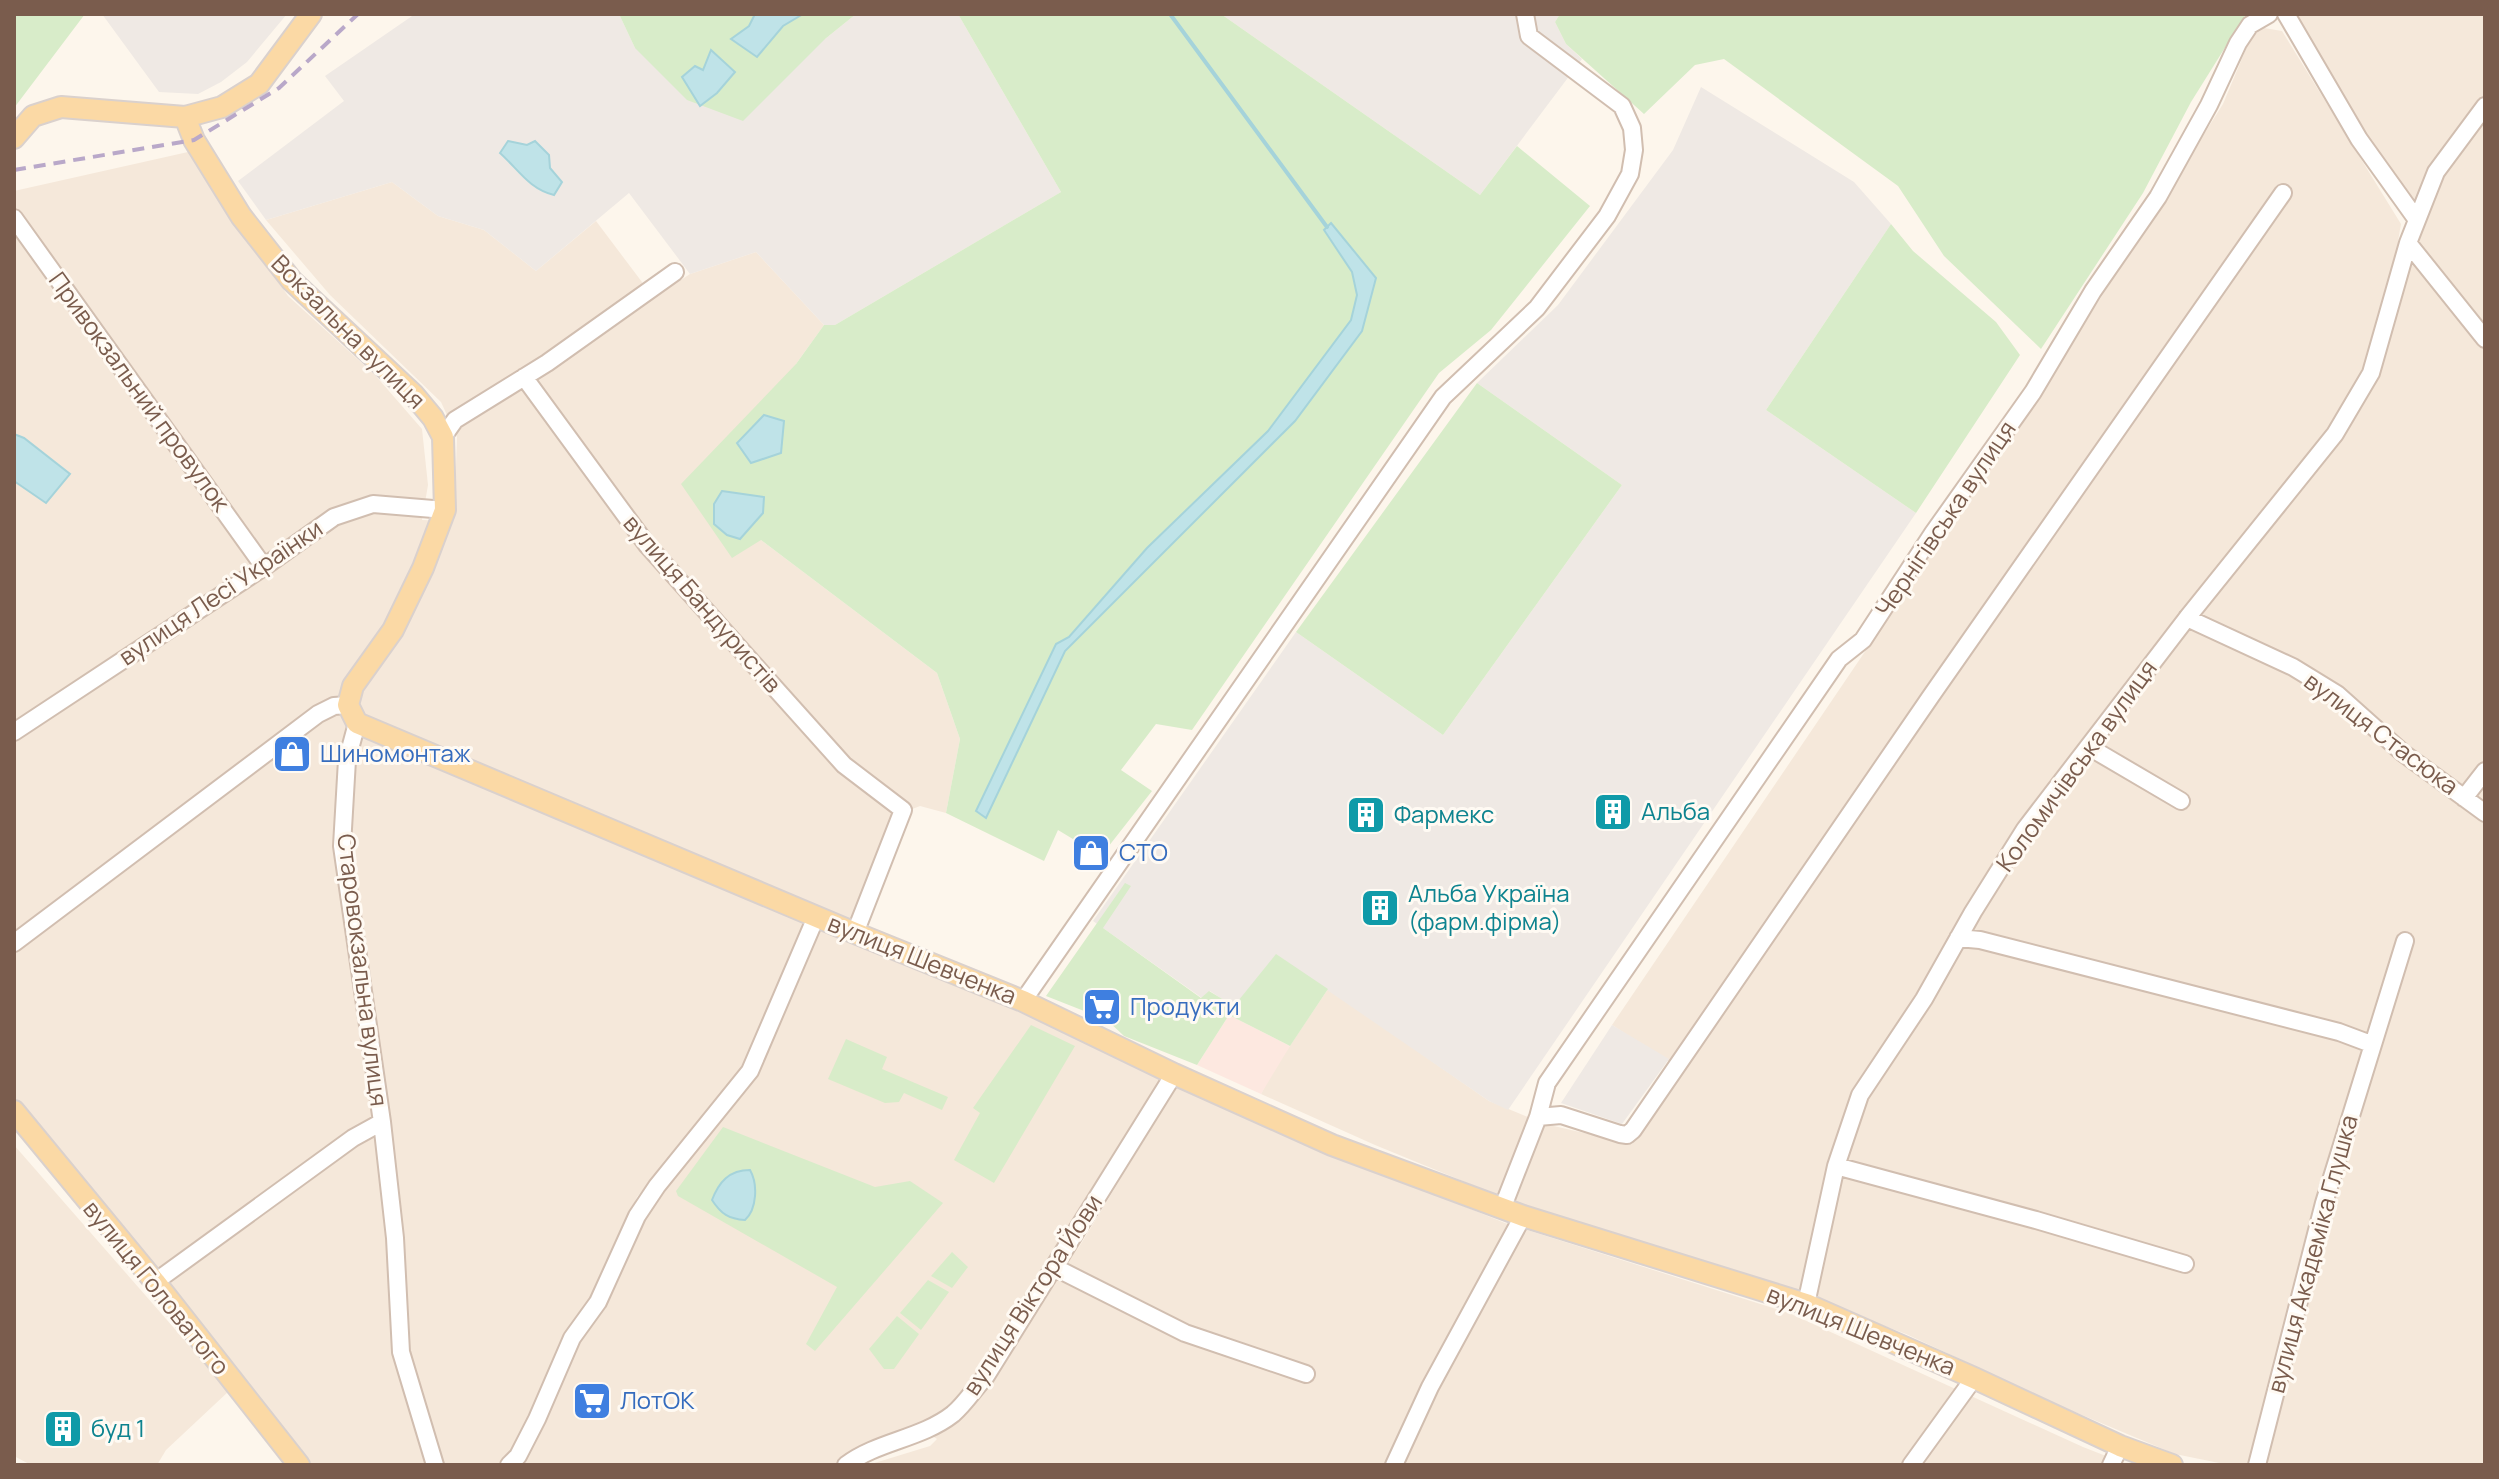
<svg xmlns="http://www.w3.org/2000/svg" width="2499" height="1479" font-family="Manrope,sans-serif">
<rect width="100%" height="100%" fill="#fdf6ec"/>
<path fill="#f5e8da" d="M 2286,14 L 2485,14 L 2485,339 L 2408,243 L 2416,220 Z
M 2264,28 L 2282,31 L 2401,224 L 2398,241 L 2463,323 L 2485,347 L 2485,1465 L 2229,1465 L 2175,1454 L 2063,1407 L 1906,1334 L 1755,1277 L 1514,1202 L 1375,1145 L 1261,1094 L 1271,1074 L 1328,989 L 1489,1101 L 1545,1124 L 1632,1144 L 1683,1071 L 1612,1025 L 2047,383 L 2223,104 L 2251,37 Z
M 188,152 L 288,296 L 375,375 L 422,429 L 428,485 L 422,520 L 454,521 L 457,437 L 441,402 L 330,295 L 266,220 L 392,182 L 438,216 L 484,230 L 536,271 L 596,221 L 654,298 L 690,274 L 756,252 L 824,325 L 796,364 L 761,540 L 937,673 L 960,739 L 946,813 L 920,806 L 892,817 L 852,922 L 811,905 L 742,1069 L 637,1197 L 591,1298 L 514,1453 L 502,1465 L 308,1465 L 14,1105 L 14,191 Z
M 816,917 L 1174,1071 L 1076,1252 L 1177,1086 L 1244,1117 L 1505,1223 L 1789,1313 L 2083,1447 L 2129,1465 L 868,1465 L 930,1446 L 937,1439 L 923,1430 L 846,1465 L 509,1465 L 650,1198 L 743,1080 Z
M 14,1145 L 229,1391 L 166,1450 L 157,1465 L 31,1465 L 14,1456 Z"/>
<path fill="#fde8e0" d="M 1229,1015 L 1290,1046 L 1261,1094 L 1197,1065 Z"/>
<path fill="#efe9e4" d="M 102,14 L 287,14 L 247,62 L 221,82 L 198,94 L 159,92 Z
M 415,14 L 619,14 L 635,48 L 825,39 L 856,14 L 958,14 L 1061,192 L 835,325 L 824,325 L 756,252 L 690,274 L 629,193 L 536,271 L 484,230 L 438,216 L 392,182 L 266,220 L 238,181 L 344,101 L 325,76 Z
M 1221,14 L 1560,14 L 1555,22 L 1566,44 L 1582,59 L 1480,195 Z
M 1701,87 L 1854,182 L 1891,224 L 1766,410 L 1916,513 L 1508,1110 L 1489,1101 L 1276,955 L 1234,1007 L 1210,991 L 1202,998 L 1093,921 L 1296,632 L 1443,735 L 1622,485 L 1477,383 L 1558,305 L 1673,150 Z
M 1612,1025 L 1669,1059 L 1622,1124 L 1561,1103 Z"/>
<path fill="#d8ecc9" d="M 14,14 L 85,14 L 14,108 Z
M 619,14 L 856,14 L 825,39 L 743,121 L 687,100 L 635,48 Z
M 958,14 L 1221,14 L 1480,195 L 1517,146 L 1590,206 L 1491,330 L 1439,373 L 1192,730 L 1156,724 L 1121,770 L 1152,791 L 1101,856 L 1058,830 L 1044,861 L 946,813 L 960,739 L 937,673 L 761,540 L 732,558 L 681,484 L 796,364 L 824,325 L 835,325 L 1061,192 Z
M 1560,14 L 2246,14 L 2191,102 L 2143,193 L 2041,349 L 1944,256 L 1898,186 L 1724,59 L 1695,65 L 1644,114 L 1566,44 L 1555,22 Z
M 1891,224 L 1913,251 L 1996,322 L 2020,355 L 1916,513 L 1766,410 Z
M 1477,383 L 1622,485 L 1443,735 L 1296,632 Z
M 1125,883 L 1131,886 L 1103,928 L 1201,998 L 1209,991 L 1234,1006 L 1276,954 L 1328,989 L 1290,1046 L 1229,1015 L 1197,1065 L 1124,1036 L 1107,1020 L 1046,996 Z
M 1031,1025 L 1075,1046 L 994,1183 L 954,1160 L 980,1113 L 973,1108 Z
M 846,1039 L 887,1057 L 882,1069 L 948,1097 L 942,1110 L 904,1093 L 899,1102 L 885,1103 L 828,1079 Z
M 723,1127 L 875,1187 L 910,1181 L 943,1203 L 815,1351 L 806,1344 L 837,1287 L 678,1196 L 676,1191 Z
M 952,1252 L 968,1267 L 952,1288 L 931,1276 Z
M 928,1280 L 949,1292 L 921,1330 L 900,1313 Z
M 897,1316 L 919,1334 L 894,1369 L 884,1369 L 869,1349 Z"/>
<path fill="#bfe3e8" stroke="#a5d3da" stroke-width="2" d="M 755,14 L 803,14 L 783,26 L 757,57 L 731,39 L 749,26 Z
M 711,50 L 735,72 L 717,93 L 700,106 L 682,77 L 695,66 L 703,70 Z
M 508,141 L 527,145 L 535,141 L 549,155 L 550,168 L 562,182 L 554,195 C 529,189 518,169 500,153 Z
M 1331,223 L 1376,278 L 1362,331 L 1295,421 L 1065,651 L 986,818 L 976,811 L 1056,644 L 1069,637 L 1147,548 L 1268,431 L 1351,320 L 1357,295 L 1352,272 L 1324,230 Z
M 764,415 L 784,421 L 781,453 L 751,463 L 737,443 Z
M 14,434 L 24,438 L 70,474 L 46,503 L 14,481 Z
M 722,491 L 764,497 L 763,513 L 740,539 L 727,535 L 714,524 L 714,504 Z
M 750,1170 C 758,1184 757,1209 745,1220 C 729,1219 721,1214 712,1200 C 719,1182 729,1170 750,1170 Z"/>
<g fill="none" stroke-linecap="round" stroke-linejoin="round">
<path stroke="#a5d3da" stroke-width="4" d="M 1170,14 L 1327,227"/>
<g stroke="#d1beb0" stroke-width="20">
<path id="minor" d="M 2286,14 L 2359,139 L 2417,220
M 14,218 L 264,567
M 2408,243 L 2485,339
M 524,377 L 647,545 L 844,765 L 903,810 L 855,933
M 443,437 L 455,420 L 547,363 L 675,272
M 2187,618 L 2293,667 L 2337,694 L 2403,753 L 2485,813
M 357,723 L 347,760 L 342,846 L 382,1122 L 395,1238 L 401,1352 L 435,1465
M 14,732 L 264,567 L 334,517 L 373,504 L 445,510
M 2089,747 L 2181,801
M 2464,798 L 2485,771
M 1958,938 L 1980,940 L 2339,1032 L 2371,1044
M 14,943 L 318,714 L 334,706 L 348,705
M 1023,1001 L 1443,397 L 1537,308 L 1607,216 L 1630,174 L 1634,150 L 1632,128 L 1622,106 L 1529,36 L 1525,14
M 1538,1117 L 1561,1115 L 1620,1134 L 1627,1135 L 1633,1130 L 1931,696 L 2283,193
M 1502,1209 L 1538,1117 L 1547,1083 L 1839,659 L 1863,640 L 1933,533 L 2033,392 L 2093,291 L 2158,197 L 2209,105 L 2238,43 L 2250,25 L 2269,14
M 2185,1264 L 2036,1220 L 1836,1166 L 1860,1095 L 1924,999 L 1973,912 L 2025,829 L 2187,618 L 2335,434 L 2371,373 L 2408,243 L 2436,172 L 2485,106
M 1054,1267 L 1185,1333 L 1306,1374
M 155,1282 L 353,1138 L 382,1122
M 1806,1304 L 1836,1166
M 509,1465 L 518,1456 L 537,1419 L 572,1338 L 598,1302 L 637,1216 L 657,1186 L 750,1071 L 816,917
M 846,1465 C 878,1441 921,1439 953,1414 C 965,1404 975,1388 986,1376 L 1174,1074
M 1394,1465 L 1430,1387 L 1523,1216
M 1911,1465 L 1974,1378
M 2111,1465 L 2120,1446
M 2257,1465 L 2324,1203 L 2405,941"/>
</g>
<g stroke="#dad1cd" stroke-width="24">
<path id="major" d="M 185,117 L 194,140 L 241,216 L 292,281 L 413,394 L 433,418 L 443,437 L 445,510 L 423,568 L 393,630 L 353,686 L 348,705 L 357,723 L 855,933 L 1023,1001 L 1174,1074 L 1332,1145 L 1523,1216 L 1806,1304 L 1974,1378 L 2120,1446 L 2172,1465
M 14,138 L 33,116 L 61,107 L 185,117 L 222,107 L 259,84 L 311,14
M 14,1111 L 155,1282 L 299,1465"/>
</g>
<use href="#minor" stroke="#fff" stroke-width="16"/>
<use href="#major" stroke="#fbd9a5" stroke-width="20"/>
<path stroke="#b9a8c9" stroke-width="4" stroke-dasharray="12 8" stroke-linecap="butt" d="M 14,170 L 194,140 L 279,88 L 358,14"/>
</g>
<defs>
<g id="shop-square" transform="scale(2)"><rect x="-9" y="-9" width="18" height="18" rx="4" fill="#3f7fe0" stroke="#fffaf3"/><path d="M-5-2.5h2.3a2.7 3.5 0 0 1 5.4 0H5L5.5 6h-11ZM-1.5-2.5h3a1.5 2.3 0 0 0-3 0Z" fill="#fff"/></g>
<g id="building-square" transform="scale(2)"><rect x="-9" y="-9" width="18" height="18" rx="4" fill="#0f9aa8" stroke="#fffaf3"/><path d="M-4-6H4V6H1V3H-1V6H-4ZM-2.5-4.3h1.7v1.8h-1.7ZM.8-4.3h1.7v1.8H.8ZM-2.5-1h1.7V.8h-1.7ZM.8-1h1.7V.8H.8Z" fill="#fff"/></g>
<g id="supermarket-square" transform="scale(2)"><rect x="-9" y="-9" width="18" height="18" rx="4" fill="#3f7fe0" stroke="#fffaf3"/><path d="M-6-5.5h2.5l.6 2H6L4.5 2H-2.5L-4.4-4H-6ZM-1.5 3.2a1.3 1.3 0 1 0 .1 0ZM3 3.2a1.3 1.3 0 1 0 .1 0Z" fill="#fff"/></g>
</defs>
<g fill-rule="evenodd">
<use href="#shop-square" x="292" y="754"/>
<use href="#building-square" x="1613" y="812"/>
<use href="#building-square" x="1366" y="815"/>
<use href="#shop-square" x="1091" y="853"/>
<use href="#building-square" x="1380" y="908"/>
<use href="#supermarket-square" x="1102" y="1007"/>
<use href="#supermarket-square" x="592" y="1401"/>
<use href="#building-square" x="63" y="1429"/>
</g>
<g text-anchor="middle" stroke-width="6" stroke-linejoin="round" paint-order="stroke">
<g font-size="24" fill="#7a5c4d" stroke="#fffaf3">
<text transform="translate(348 332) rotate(45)" y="8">Вокзальна вулиця</text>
<text transform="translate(139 392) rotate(54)" y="8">Привокзальний провулок</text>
<text transform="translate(1946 519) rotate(-56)" y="8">Чернігівська вулиця</text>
<text transform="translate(221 593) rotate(-34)" y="8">вулиця Лесі Українки</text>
<text transform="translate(702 604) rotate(49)" y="8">вулиця Бандуристів</text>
<text transform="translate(2381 734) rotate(37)" y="8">вулиця Стасюка</text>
<text transform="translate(2077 766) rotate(-54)" y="8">Коломичівська вулиця</text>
<text transform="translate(922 960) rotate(22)" y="8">вулиця Шевченка</text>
<text transform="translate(362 970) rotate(83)" y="8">Старовокзальна вулиця</text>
<text transform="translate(2313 1254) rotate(-75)" y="8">вулиця Академіка Глушка</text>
<text transform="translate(156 1288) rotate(51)" y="8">вулиця Головатого</text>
<text transform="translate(1033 1295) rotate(-57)" y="8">вулиця Віктора Йови</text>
<text transform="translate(1861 1331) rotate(22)" y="8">вулиця Шевченка</text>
</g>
<g font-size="24" fill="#366cbe" stroke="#fffaf3" text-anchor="start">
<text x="320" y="762">Шиномонтаж</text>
<text x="1119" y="861">СТО</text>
<text x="1130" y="1015">Продукти</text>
<text x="620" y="1409">ЛотОК</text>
</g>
<g font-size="24" fill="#0d838f" stroke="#fffaf3" text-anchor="start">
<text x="1641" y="820">Альба</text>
<text x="1394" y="823">Фармекс</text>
<text x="1408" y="902">Альба Україна<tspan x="1408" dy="28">(фарм.фірма)</tspan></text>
<text x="91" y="1437">буд 1</text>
</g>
</g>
<rect width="2499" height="1479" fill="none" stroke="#7a5c4d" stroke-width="32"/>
</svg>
